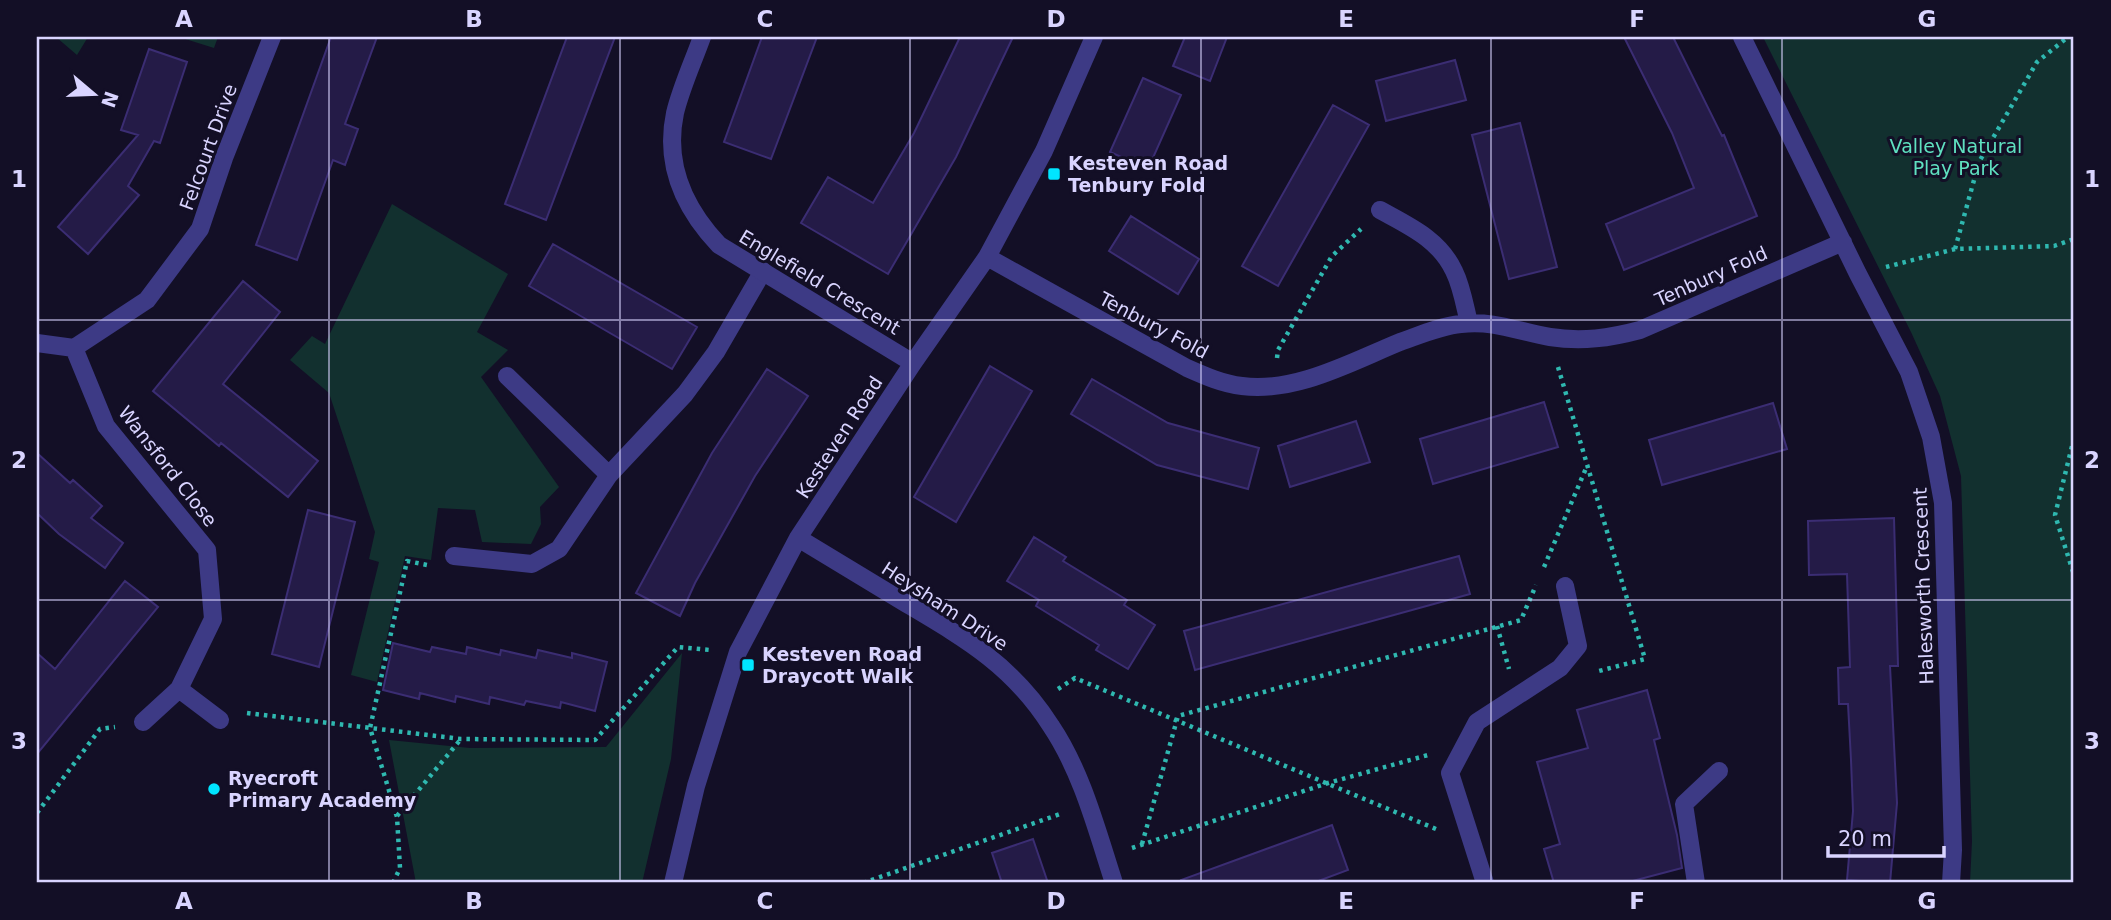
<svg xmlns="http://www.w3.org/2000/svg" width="2111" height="920" font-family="'DejaVu Sans',sans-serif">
<rect width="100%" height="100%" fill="#130f26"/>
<path fill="#12302f" d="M 56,37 L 88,37 L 77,55 Z
M 179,37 L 218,37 L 214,48 Z
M 1763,37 L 2074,37 L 2074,883 L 1970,883 L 1972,841 L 1961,476 L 1940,396 L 1911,332 Z
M 392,204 L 508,274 L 477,332 L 508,350 L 481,377 L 559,487 L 540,507 L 541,524 L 531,544 L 482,542 L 475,510 L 438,508 L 431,560 L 405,556 L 377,682 L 351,675 L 379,562 L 369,559 L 375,532 L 329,393 L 290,360 L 312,336 L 325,344 Z
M 682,653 L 671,759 L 642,883 L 416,883 L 389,740 L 470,748 L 606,747 Z"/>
<path fill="#241b47" stroke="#3b2d73" stroke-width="2" d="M 331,37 L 377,37 L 345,124 L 358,129 L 345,165 L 333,160 L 297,260 L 256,245 Z
M 567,37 L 615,37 L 546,220 L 505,204 Z
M 762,37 L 817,37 L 771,159 L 724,142 Z
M 960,37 L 1013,37 L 956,157 L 888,274 L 801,223 L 828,177 L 873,203 L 914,133 Z
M 1185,37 L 1227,37 L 1210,81 L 1173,66 Z
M 1624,37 L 1673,37 L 1722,136 L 1724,135 L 1757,216 L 1624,270 L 1606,224 L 1694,188 L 1672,133 Z
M 149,49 L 187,62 L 160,143 L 154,141 L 128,186 L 139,195 L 88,254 L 58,227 L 138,135 L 121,130 Z
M 1455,60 L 1466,100 L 1386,121 L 1376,81 Z
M 1143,78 L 1181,95 L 1148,169 L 1110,152 Z
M 1333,105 L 1369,125 L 1278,286 L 1242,266 Z
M 1520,123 L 1557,267 L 1509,279 L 1472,135 Z
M 1131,216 L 1199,259 L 1178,294 L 1109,251 Z
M 553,244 L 697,327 L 672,369 L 529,286 Z
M 243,281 L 280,312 L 223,384 L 318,461 L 288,497 L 221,443 L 219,446 L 153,391 Z
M 990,366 L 1032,391 L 956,522 L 914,497 Z
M 767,369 L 808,396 L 755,476 L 695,583 L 680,616 L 636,593 L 712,453 Z
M 1092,379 L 1168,423 L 1259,448 L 1248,489 L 1157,465 L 1071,414 Z
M 1544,402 L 1558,447 L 1433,484 L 1420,439 Z
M 1773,403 L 1787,449 L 1662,485 L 1649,440 Z
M 1356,421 L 1370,462 L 1290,487 L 1278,446 Z
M 37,453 L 70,483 L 73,480 L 102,506 L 91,518 L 123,543 L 105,568 L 59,534 L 37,513 Z
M 308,510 L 355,522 L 319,667 L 272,654 Z
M 1894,518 L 1898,666 L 1890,666 L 1897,803 L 1890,883 L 1847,880 L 1853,811 L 1851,760 L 1848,704 L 1839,704 L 1838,668 L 1850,667 L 1847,574 L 1809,575 L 1808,521 Z
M 1034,537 L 1066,557 L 1063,561 L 1127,600 L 1124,605 L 1155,625 L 1128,669 L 1096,650 L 1099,645 L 1036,606 L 1039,600 L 1007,581 Z
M 1459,556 L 1470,594 L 1195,670 L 1184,631 Z
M 125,581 L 158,607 L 37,754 L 37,653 L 55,669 Z
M 393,643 L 430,652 L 432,647 L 466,654 L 467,647 L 500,655 L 501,650 L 536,658 L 538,650 L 572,658 L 572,653 L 607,662 L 595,711 L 561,702 L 560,708 L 526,701 L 524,705 L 490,697 L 489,704 L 456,696 L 455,702 L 420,693 L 419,699 L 383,690 Z
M 1647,690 L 1660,738 L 1654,740 L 1677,835 L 1682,868 L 1625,883 L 1554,883 L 1544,849 L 1560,844 L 1537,762 L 1588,748 L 1577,710 Z
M 1332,825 L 1348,870 L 1313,883 L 1182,883 L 1181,880 Z
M 1033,839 L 1048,883 L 1002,883 L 992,853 Z"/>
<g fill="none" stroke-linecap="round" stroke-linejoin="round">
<path stroke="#2fb8b0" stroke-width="4.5" stroke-dasharray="3.5 5" stroke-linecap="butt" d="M 1955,249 L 1979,162 L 2037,62 L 2068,37
M 1886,267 L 1955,249 L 2054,246 L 2074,239
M 1277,358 L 1278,350 L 1332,256 L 1361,229
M 1558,367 L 1645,659 L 1599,671 L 1597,668
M 2074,438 L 2055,515 L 2074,575
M 1544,567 L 1587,466
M 1497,626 L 1509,669
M 1058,689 L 1075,678 L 1436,829
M 247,713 L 461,739 L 595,740 L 678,647 L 710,650
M 37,813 L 100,729 L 115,727
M 397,816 L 461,739
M 1142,844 L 1178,716 L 1521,620 L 1536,585
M 1132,848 L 1328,783 L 1428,755
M 393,883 L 400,868 L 397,817 L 370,728 L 407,561 L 427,565
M 863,883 L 1063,813"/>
<path stroke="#3d3a85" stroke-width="18" d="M 507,376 L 609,475
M 454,556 L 532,564 L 559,549 L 609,475 L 685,394 L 716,352 L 763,271
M 1696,883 L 1684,804 L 1719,771"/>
<path stroke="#3d3a85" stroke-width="18" d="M 702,37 C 693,62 681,88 675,113 C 664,165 685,209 719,245 L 913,363
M 1742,37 L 1858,274 L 1909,372 L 1931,437 L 1943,503 L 1953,850 L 1951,883
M 1380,210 C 1409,226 1439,239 1454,271 C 1462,287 1465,307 1469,323
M 987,257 L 1187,368 C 1205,376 1223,384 1242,386 C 1296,393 1351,362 1400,342 C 1420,335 1440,326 1461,324 C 1495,320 1519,332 1550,337 C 1582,342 1610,338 1640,330 L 1843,242
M 37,343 L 74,348 L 147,300 L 200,229 L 224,158 L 272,37
M 74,348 L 106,426 L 207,550 L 213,619 L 179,689 L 143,722
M 798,538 C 834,560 871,582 907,604 C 966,639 1013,666 1051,726 C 1082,772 1097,831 1114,883
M 179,689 L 220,720
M 673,883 L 696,786 L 738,652 L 798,538 L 913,363 L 987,257 L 1044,151 L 1094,37
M 1485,883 L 1450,773 L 1477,722 L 1560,668 L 1578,646 L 1565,586"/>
</g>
<path fill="none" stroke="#d9d4ff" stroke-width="2" stroke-opacity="0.55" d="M 329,37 L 329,883M 620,37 L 620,883M 910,37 L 910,883M 1201,37 L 1201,883M 1491,37 L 1491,883M 1782,37 L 1782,883M 37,320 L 2074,320M 37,600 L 2074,600"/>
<g fill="#00e5ff" stroke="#130f26" stroke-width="2.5">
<rect x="1047" y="167" width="14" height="14" rx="3.5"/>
<rect x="741" y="658" width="14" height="14" rx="3.5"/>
<circle cx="214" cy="789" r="7"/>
</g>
<g text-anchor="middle" stroke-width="6" stroke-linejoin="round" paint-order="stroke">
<g font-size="19" fill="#5fe0c0" stroke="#130f26">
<text x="1956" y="153">Valley Natural<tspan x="1956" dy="22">Play Park</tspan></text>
</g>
<g font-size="19" fill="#d9d4ff" stroke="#130f26">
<text transform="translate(208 147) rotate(-70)" y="7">Felcourt Drive</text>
<text transform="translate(1711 276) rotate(-24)" y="7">Tenbury Fold</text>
<text transform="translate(820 282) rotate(31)" y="7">Englefield Crescent</text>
<text transform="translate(1154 325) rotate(28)" y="7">Tenbury Fold</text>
<text transform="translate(839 437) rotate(-57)" y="7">Kesteven Road</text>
<text transform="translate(168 466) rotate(52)" y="7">Wansford Close</text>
<text transform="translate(1923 586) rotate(-92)" y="7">Halesworth Crescent</text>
<text transform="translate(945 606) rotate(33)" y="7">Heysham Drive</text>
</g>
<g font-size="19" font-weight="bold" fill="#d9d4ff" stroke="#130f26" text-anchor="start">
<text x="1068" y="170">Kesteven Road<tspan x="1068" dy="22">Tenbury Fold</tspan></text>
<text x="762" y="661">Kesteven Road<tspan x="762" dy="22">Draycott Walk</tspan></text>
<text x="228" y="785">Ryecroft<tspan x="228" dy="22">Primary Academy</tspan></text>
</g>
</g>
<rect width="2111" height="920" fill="none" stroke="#130f26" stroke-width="77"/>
<g transform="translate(94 94) rotate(109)" stroke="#130f26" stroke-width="5" paint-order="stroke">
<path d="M0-5L12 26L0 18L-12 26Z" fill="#d9d4ff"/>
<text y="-10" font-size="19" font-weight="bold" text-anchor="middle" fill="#d9d4ff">N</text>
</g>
<path d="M1828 846v10h116v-10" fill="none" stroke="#d9d4ff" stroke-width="3.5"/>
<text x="1838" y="846" font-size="21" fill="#d9d4ff" stroke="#130f26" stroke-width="5" paint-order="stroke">20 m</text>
<rect x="38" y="38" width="2034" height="843" fill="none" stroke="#d9d4ff" stroke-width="2.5"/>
<g font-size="23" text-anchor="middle" font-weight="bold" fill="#d9d4ff">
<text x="184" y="27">A</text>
<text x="474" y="27">B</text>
<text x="765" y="27">C</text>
<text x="1056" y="27">D</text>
<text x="1346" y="27">E</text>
<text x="1637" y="27">F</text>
<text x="1927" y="27">G</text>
<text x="19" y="187">1</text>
<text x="2092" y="187">1</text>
<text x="19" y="468">2</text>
<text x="2092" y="468">2</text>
<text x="19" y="749">3</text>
<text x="2092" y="749">3</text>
<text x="184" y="909">A</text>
<text x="474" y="909">B</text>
<text x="765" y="909">C</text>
<text x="1056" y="909">D</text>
<text x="1346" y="909">E</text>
<text x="1637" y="909">F</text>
<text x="1927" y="909">G</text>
</g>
</svg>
